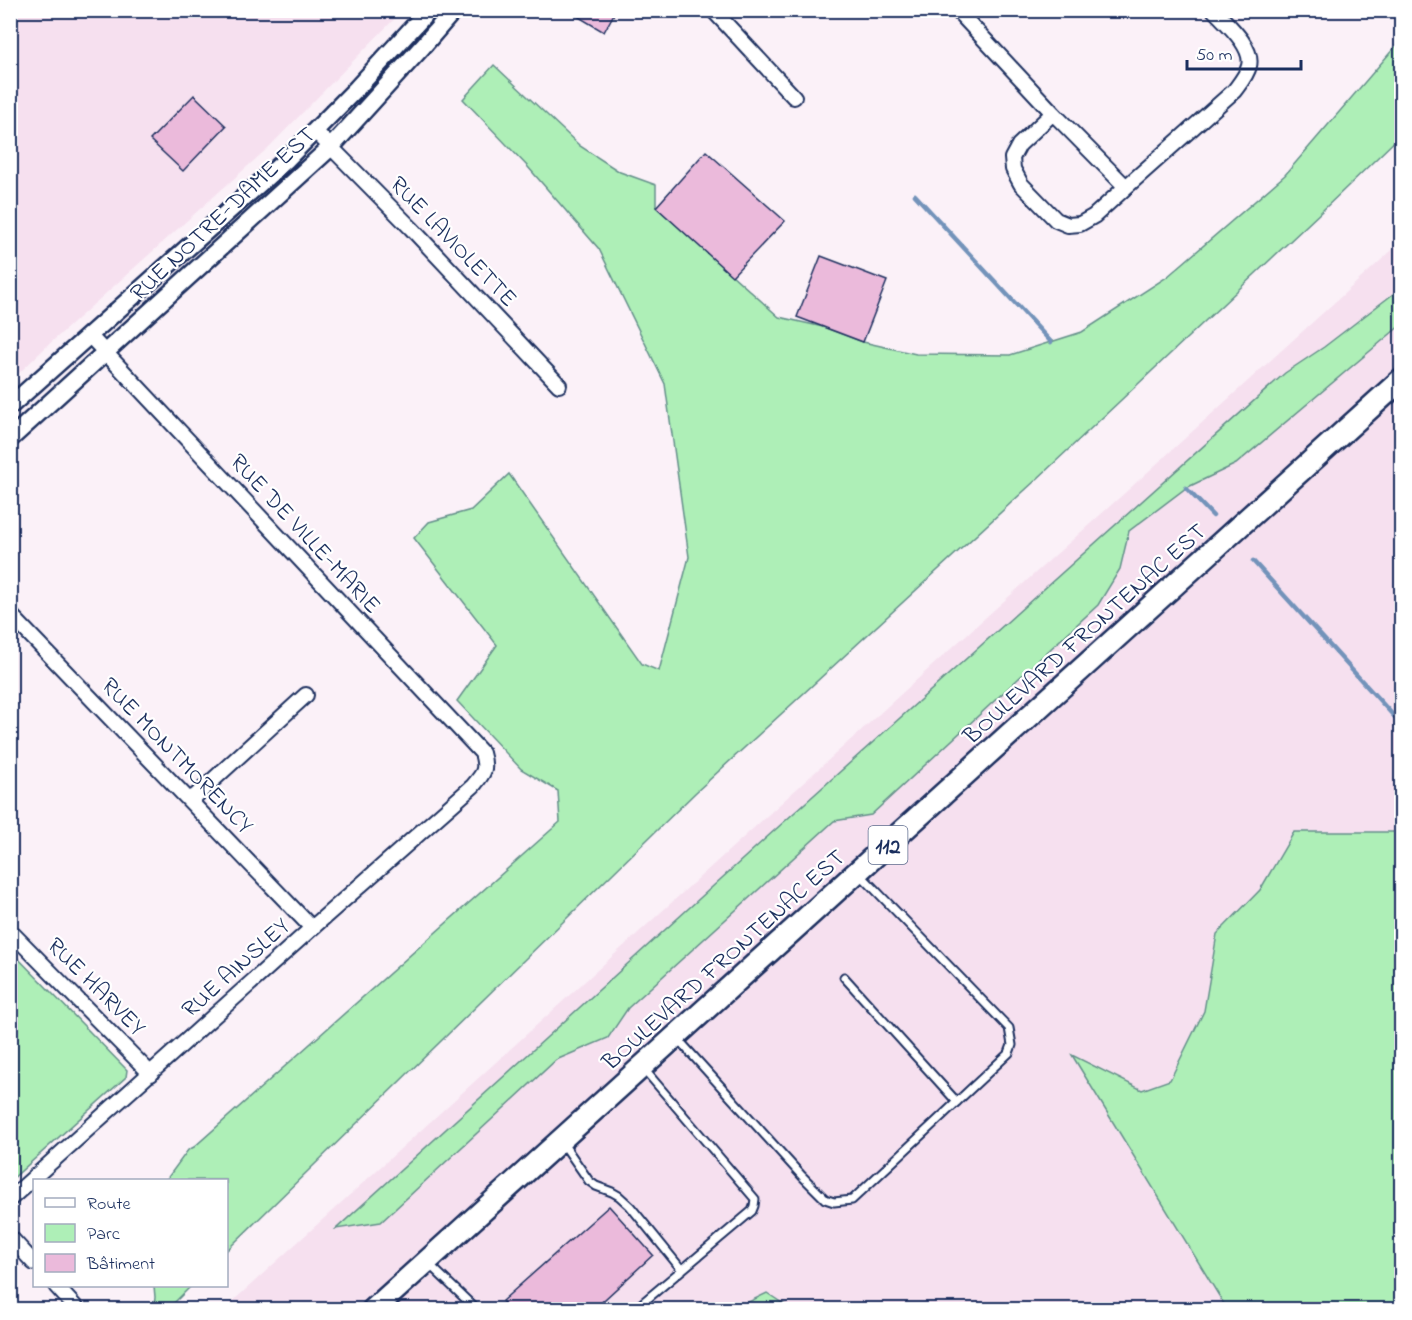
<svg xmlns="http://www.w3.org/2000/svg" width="1412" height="1320" font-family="'Indie Flower',sans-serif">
<rect width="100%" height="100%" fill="#fbf1f8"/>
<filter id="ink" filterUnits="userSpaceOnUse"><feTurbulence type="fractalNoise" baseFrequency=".0167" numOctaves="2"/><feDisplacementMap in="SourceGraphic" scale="12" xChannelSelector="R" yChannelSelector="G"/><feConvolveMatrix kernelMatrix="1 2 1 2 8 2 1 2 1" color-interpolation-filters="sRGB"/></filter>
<g filter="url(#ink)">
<path fill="#f6e0ef" d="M 11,11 L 400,11 L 401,12 L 268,148 L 46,347 L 11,381 Z
M 1401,242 L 1401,1309 L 223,1310 L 976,626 L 1128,490 Z"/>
<path fill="#aeefb7" stroke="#648f8a" stroke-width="1.5" d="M 1401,40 L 1401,135 L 1322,211 L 1036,480 L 695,793 L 227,1250 L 226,1180 L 166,1180 L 188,1150 L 194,1147 L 560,822 L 558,791 L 521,769 L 457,701 L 497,645 L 414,538 L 429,522 L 471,510 L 509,474 L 642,664 L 659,671 L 689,557 L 665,384 L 599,249 L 528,167 L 463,99 L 494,65 L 580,146 L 620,172 L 656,185 L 656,207 L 779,317 L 823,327 L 863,342 L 916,354 L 1010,355 L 1082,332 L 1167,277 L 1285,175 Z
M 1401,288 L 1401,325 L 1236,464 L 1186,488 L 1129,531 L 1120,569 L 1098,605 L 871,815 L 834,821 L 628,1008 L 608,1038 L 556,1060 L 381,1222 L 336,1229 L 766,838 L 1285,373 L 1324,347 Z
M 1294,832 L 1401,832 L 1401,1309 L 1227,1309 L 1072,1055 L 1142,1090 L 1170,1080 L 1204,1011 L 1217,934 L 1260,890 Z
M 10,950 L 127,1070 L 126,1077 L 11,1180 Z
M 154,1286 L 191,1286 L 167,1310 L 154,1309 L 155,1297 Z
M 767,1293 L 791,1309 L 734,1309 Z"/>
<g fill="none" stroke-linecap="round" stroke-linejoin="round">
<path stroke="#7393ba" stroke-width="4.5" d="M 915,195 L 1051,342
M 1186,488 L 1213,516
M 1253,561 L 1402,725"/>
</g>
<path fill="#ebbadb" stroke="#1b2f5e" stroke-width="1.5" d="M 567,10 L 616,10 L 604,32 Z
M 194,95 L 226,126 L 183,171 L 150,140 Z
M 706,151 L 785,221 L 732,276 L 656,207 Z
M 821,256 L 887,281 L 863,342 L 797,317 Z
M 609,1206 L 653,1255 L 593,1310 L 561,1310 L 554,1302 L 545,1310 L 510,1310 L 502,1301 Z"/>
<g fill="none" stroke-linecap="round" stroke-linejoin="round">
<g stroke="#1b2f5e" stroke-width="11">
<path id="service" d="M 844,977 L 957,1102
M 677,1038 L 802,1176 L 825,1199 L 834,1202 L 852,1200 L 1009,1053 L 1012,1045 L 1009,1028 L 859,873
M 562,1142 L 589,1181 L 596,1186 L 612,1192 L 619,1196 L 630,1206 L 682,1270
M 429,1264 L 477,1310
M 634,1310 L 752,1211 L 754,1206 L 755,1199 L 643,1068"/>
</g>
<g stroke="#1b2f5e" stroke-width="18">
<path id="minor" d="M 713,10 L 794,97
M 957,10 L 1053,113 L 1126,187 L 1094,216 L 1080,224 L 1068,225 L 1056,220 L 1021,184 L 1013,169 L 1012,158 L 1019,145 L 1053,113
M 315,131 L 411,228 L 559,385
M 1126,187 L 1234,91 C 1240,83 1247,75 1249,66 C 1254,47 1226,23 1214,10
M 10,614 L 312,928
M 190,801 L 306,695
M 10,931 L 151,1074
M 10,1199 L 312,928 L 473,786 C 484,773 487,770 482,753 L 89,335
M 10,1237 L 34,1263
M 56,1286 L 78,1310"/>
</g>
<g stroke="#1b2f5e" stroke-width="21">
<path id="tertiary" d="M 10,406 L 287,159 L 357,88 L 429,10
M 10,439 L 331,147 L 423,46 L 454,10"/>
</g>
<g stroke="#1b2f5e" stroke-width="26">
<path id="primary" d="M 373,1310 L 1402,379"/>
</g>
<use href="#service" stroke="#fff" stroke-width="7"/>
<use href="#minor" stroke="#fff" stroke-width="14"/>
<use href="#tertiary" stroke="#fff" stroke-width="16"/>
<use href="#primary" stroke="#fff" stroke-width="21"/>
</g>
</g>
<g text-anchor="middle" stroke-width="4.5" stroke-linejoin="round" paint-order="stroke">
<rect fill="#fff" stroke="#5f6d8e" stroke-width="1.5" x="868.5" y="826" width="39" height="38" rx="4.5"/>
<g font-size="22" font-weight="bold" fill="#1b2f5e">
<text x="888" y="853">112</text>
</g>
<g font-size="24" fill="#1b2f5e" stroke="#fff">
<text transform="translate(222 213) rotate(-43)" y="8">RUE NOTRE-DAME EST</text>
<text transform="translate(454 241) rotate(46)" y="8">RUE LAVIOLETTE</text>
<text transform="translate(306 533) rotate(47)" y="8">RUE DE VILLE-MARIE</text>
<text transform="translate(1084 633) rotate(-42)" y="8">BOULEVARD FRONTENAC EST</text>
<text transform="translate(178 755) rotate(46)" y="8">RUE MONTMORENCY</text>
<text transform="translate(723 959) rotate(-42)" y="8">BOULEVARD FRONTENAC EST</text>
<text transform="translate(235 967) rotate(-42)" y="8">RUE AINSLEY</text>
<text transform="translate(97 986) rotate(45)" y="8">RUE HARVEY</text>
</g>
</g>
<rect width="1412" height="1320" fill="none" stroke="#fff" stroke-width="36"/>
<rect x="18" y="18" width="1376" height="1284" fill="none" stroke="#1b2f5e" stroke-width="2" filter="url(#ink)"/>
<rect x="33" y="1179" width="195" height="108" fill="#ffffff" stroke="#a4acbf" stroke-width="1.5"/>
<rect x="45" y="1198" width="30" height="9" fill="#ffffff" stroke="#a4acbf" stroke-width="1.5"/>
<text x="87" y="1209" font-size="18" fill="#1b2f5e">Route</text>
<rect x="45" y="1224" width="30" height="18" fill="#aeefb7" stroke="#a4acbf" stroke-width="1.5"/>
<text x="87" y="1239" font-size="18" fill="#1b2f5e">Parc</text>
<rect x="45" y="1254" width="30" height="18" fill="#ebbadb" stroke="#a4acbf" stroke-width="1.5"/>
<text x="87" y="1269" font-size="18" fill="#1b2f5e">Bâtiment</text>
<path d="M1187 60v9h114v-9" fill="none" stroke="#1b2f5e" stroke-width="3"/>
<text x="1196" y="60" font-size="18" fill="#1b2f5e" stroke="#ffffff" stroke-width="4.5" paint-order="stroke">50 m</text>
</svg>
